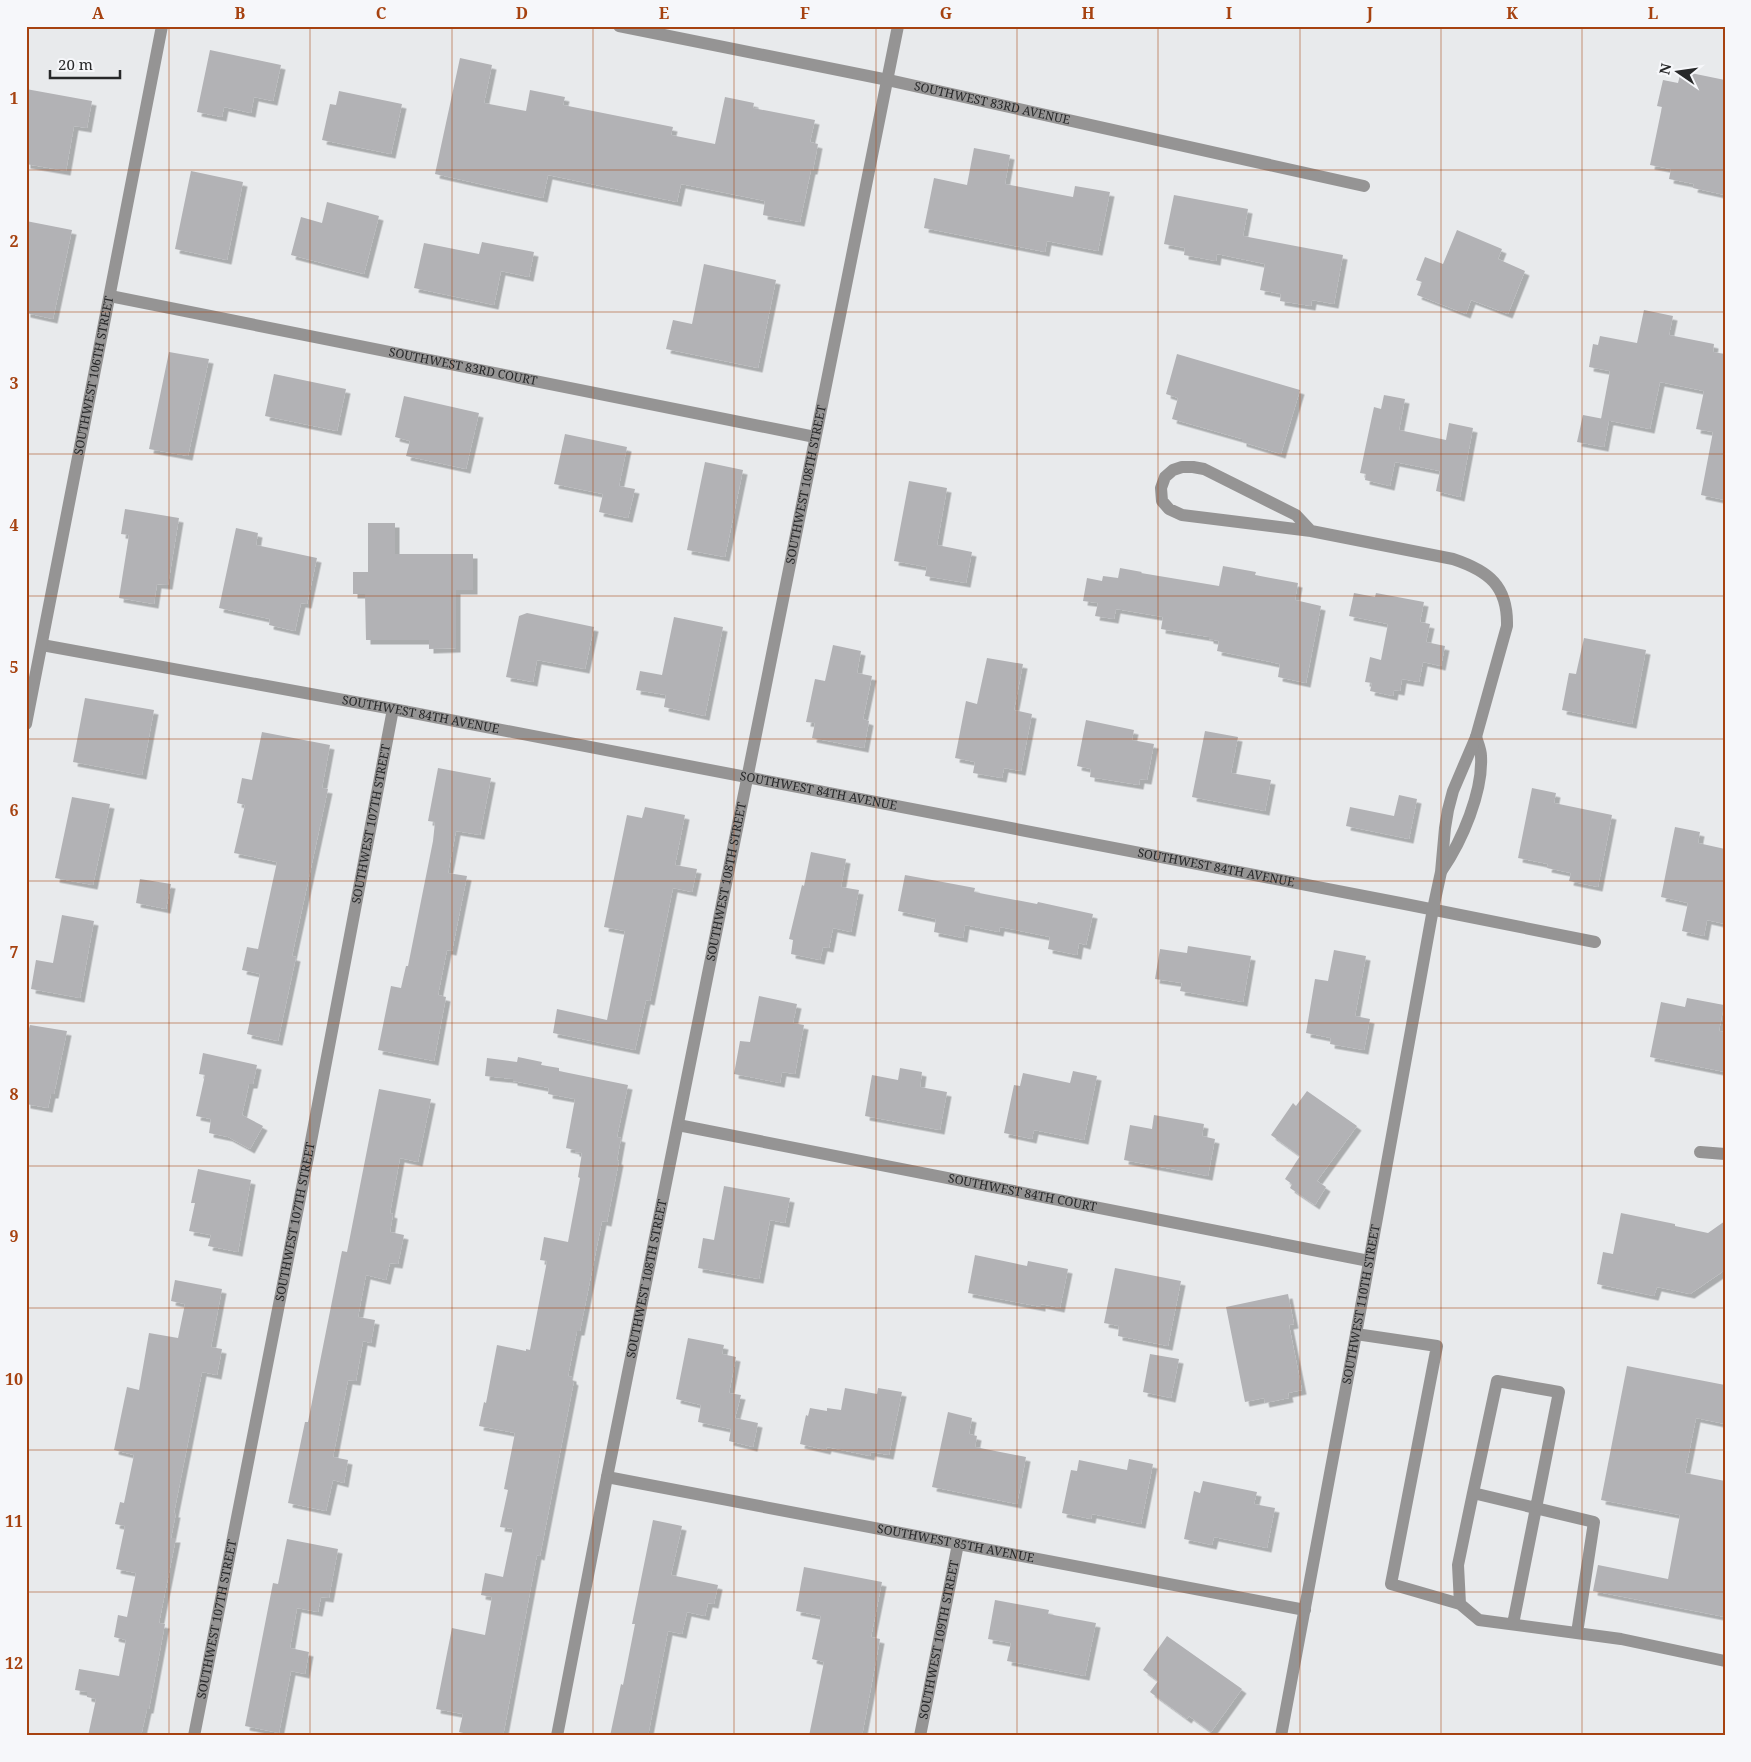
<svg xmlns="http://www.w3.org/2000/svg" width="1751" height="1762" font-family="'Noto Serif',serif">
<defs>
<filter id="shadow"><feDropShadow dx="4.5" dy="4.5" stdDeviation="0" flood-color="#0004"/></filter>
</defs>
<rect width="100%" height="100%" fill="#e8eaec"/>
<path fill="#b2b2b5" filter="url(#shadow)" d="M 210,50 L 281,65 L 273,101 L 254,97 L 251,113 L 224,107 L 222,117 L 197,112 Z
M 460,58 L 492,65 L 484,103 L 526,111 L 530,90 L 565,97 L 563,105 L 673,127 L 671,135 L 715,144 L 725,97 L 754,103 L 753,108 L 815,120 L 810,142 L 818,144 L 813,170 L 811,170 L 800,222 L 763,215 L 765,201 L 681,184 L 677,202 L 548,175 L 543,198 L 435,174 Z
M 1681,71 L 1725,80 L 1725,195 L 1693,188 L 1694,184 L 1669,179 L 1671,169 L 1650,165 L 1662,107 L 1657,106 L 1663,80 L 1678,83 Z
M 26,89 L 92,101 L 87,128 L 74,126 L 66,171 L 26,164 Z
M 339,91 L 402,104 L 391,154 L 322,140 L 330,104 L 336,105 Z
M 974,148 L 1010,155 L 1005,184 L 1073,197 L 1075,186 L 1110,192 L 1098,251 L 1047,241 L 1045,252 L 924,228 L 934,178 L 967,185 Z
M 191,171 L 243,182 L 227,260 L 175,249 Z
M 1174,195 L 1248,209 L 1243,236 L 1343,255 L 1334,304 L 1312,300 L 1311,306 L 1280,301 L 1281,294 L 1260,290 L 1265,264 L 1217,254 L 1216,261 L 1184,255 L 1185,248 L 1164,244 Z
M 327,202 L 379,216 L 364,274 L 291,255 L 301,217 L 322,223 Z
M 26,221 L 72,230 L 53,319 L 26,313 Z
M 1457,230 L 1502,249 L 1498,259 L 1525,271 L 1508,314 L 1471,300 L 1466,314 L 1417,295 L 1422,282 L 1416,280 L 1425,257 L 1443,264 Z
M 482,242 L 534,252 L 529,277 L 501,271 L 494,305 L 414,288 L 424,243 L 479,254 Z
M 704,264 L 776,280 L 758,368 L 666,349 L 673,320 L 692,324 Z
M 1644,310 L 1673,316 L 1669,335 L 1714,344 L 1713,352 L 1725,354 L 1725,500 L 1701,495 L 1713,432 L 1696,429 L 1704,391 L 1660,382 L 1650,429 L 1601,419 L 1610,371 L 1589,367 L 1593,344 L 1598,345 L 1600,336 L 1637,343 Z
M 169,352 L 209,359 L 188,456 L 149,449 Z
M 1177,354 L 1300,390 L 1281,454 L 1242,442 L 1242,439 L 1172,419 L 1178,398 L 1166,394 Z
M 274,374 L 346,389 L 337,431 L 265,416 Z
M 1384,395 L 1405,399 L 1399,430 L 1446,440 L 1449,423 L 1473,428 L 1460,497 L 1436,491 L 1440,471 L 1395,462 L 1390,486 L 1365,480 L 1366,474 L 1360,473 L 1374,407 L 1381,409 Z
M 404,396 L 479,413 L 466,469 L 406,456 L 410,441 L 395,437 Z
M 1583,415 L 1609,420 L 1604,447 L 1577,442 Z
M 565,434 L 627,447 L 619,486 L 635,489 L 628,518 L 599,512 L 603,494 L 554,484 Z
M 705,462 L 743,470 L 725,557 L 687,550 Z
M 909,481 L 947,488 L 937,545 L 972,552 L 966,583 L 925,576 L 927,567 L 894,561 Z
M 125,509 L 179,518 L 168,585 L 157,584 L 154,604 L 119,598 L 129,535 L 121,534 Z
M 368,523 L 395,523 L 395,554 L 473,554 L 473,590 L 456,590 L 456,648 L 429,649 L 429,640 L 366,640 L 365,594 L 353,594 L 353,572 L 368,572 Z
M 236,528 L 258,533 L 256,545 L 317,558 L 307,604 L 301,603 L 295,631 L 269,625 L 270,619 L 219,608 Z
M 1223,566 L 1256,572 L 1255,575 L 1298,583 L 1295,600 L 1321,606 L 1306,683 L 1278,677 L 1280,664 L 1217,651 L 1219,641 L 1209,639 L 1209,637 L 1161,629 L 1163,617 L 1116,609 L 1114,619 L 1095,616 L 1098,603 L 1083,601 L 1087,578 L 1102,581 L 1103,576 L 1118,578 L 1120,568 L 1142,572 L 1141,573 L 1219,586 Z
M 1354,593 L 1375,597 L 1376,593 L 1424,602 L 1420,622 L 1430,624 L 1426,642 L 1445,646 L 1441,666 L 1423,662 L 1419,682 L 1402,679 L 1400,691 L 1394,690 L 1393,696 L 1370,691 L 1372,683 L 1365,682 L 1370,657 L 1381,660 L 1388,624 L 1349,616 Z
M 527,613 L 594,627 L 585,669 L 537,660 L 533,682 L 506,677 L 519,616 Z
M 674,617 L 723,627 L 705,716 L 664,707 L 666,695 L 636,690 L 640,671 L 662,675 Z
M 1584,638 L 1646,650 L 1632,724 L 1562,710 L 1569,673 L 1576,674 Z
M 833,645 L 861,651 L 857,673 L 872,676 L 863,719 L 869,721 L 864,748 L 812,738 L 815,723 L 806,722 L 815,679 L 825,681 Z
M 987,658 L 1023,664 L 1014,710 L 1032,714 L 1021,771 L 1004,768 L 1002,778 L 973,773 L 975,762 L 955,758 L 966,701 L 977,704 Z
M 85,698 L 154,710 L 142,775 L 73,762 Z
M 1086,720 L 1134,730 L 1132,740 L 1154,744 L 1147,780 L 1140,779 L 1139,785 L 1090,777 L 1091,769 L 1077,766 Z
M 1205,731 L 1238,737 L 1231,773 L 1271,780 L 1265,811 L 1192,797 Z
M 262,732 L 330,745 L 322,788 L 328,789 L 292,956 L 296,957 L 278,1041 L 247,1034 L 260,974 L 242,970 L 247,947 L 258,949 L 277,862 L 234,853 L 245,805 L 237,803 L 242,778 L 252,780 Z
M 438,768 L 491,778 L 480,835 L 456,831 L 448,873 L 467,876 L 452,951 L 447,950 L 438,995 L 446,997 L 434,1061 L 378,1050 L 391,986 L 401,988 L 406,966 L 408,966 L 433,841 L 435,822 L 428,821 Z
M 1532,788 L 1556,793 L 1554,803 L 1612,815 L 1598,887 L 1569,881 L 1571,873 L 1547,868 L 1548,864 L 1518,858 Z
M 1399,795 L 1417,799 L 1409,839 L 1346,826 L 1350,807 L 1394,816 Z
M 72,797 L 110,804 L 93,885 L 55,878 Z
M 645,807 L 685,815 L 675,865 L 697,869 L 692,892 L 673,888 L 650,1001 L 646,1000 L 635,1050 L 553,1033 L 557,1009 L 607,1020 L 625,931 L 604,927 L 627,815 L 642,818 Z
M 1675,827 L 1700,832 L 1698,843 L 1725,849 L 1725,924 L 1707,920 L 1704,936 L 1682,931 L 1688,903 L 1661,897 Z
M 811,852 L 846,859 L 841,887 L 859,890 L 851,932 L 833,928 L 829,948 L 823,947 L 820,960 L 791,954 L 793,940 L 789,939 L 802,885 L 804,886 Z
M 905,875 L 975,888 L 974,892 L 1037,904 L 1038,902 L 1093,914 L 1086,945 L 1079,943 L 1077,955 L 1048,949 L 1050,937 L 1000,927 L 999,932 L 965,925 L 963,938 L 934,932 L 936,919 L 898,911 Z
M 140,879 L 171,884 L 166,909 L 136,903 Z
M 62,915 L 94,921 L 80,998 L 31,989 L 36,960 L 53,963 Z
M 1188,946 L 1251,956 L 1243,1002 L 1180,991 L 1182,983 L 1155,979 L 1160,949 L 1187,953 Z
M 1334,950 L 1366,956 L 1355,1016 L 1370,1019 L 1364,1050 L 1330,1044 L 1331,1038 L 1306,1033 L 1315,979 L 1328,981 Z
M 759,996 L 797,1004 L 793,1023 L 804,1025 L 795,1074 L 782,1072 L 780,1083 L 734,1074 L 740,1041 L 750,1042 Z
M 1687,998 L 1724,1005 L 1719,1031 L 1725,1032 L 1725,1072 L 1650,1057 L 1661,1002 L 1685,1007 Z
M 30,1025 L 67,1031 L 54,1094 L 51,1094 L 48,1108 L 26,1104 L 26,1039 Z
M 203,1053 L 257,1065 L 253,1084 L 249,1084 L 242,1115 L 263,1126 L 250,1149 L 228,1137 L 209,1133 L 211,1119 L 196,1116 L 205,1075 L 199,1074 Z
M 518,1057 L 542,1062 L 541,1065 L 559,1068 L 559,1071 L 628,1085 L 617,1137 L 621,1138 L 617,1160 L 619,1161 L 607,1222 L 602,1221 L 580,1331 L 577,1331 L 568,1376 L 572,1377 L 572,1380 L 574,1381 L 540,1556 L 537,1555 L 503,1736 L 476,1736 L 459,1732 L 463,1714 L 436,1709 L 452,1628 L 485,1635 L 492,1597 L 481,1595 L 485,1573 L 503,1577 L 513,1529 L 500,1527 L 508,1490 L 504,1489 L 515,1433 L 479,1426 L 484,1402 L 486,1403 L 497,1345 L 526,1351 L 526,1349 L 530,1350 L 547,1261 L 540,1260 L 544,1237 L 568,1242 L 580,1178 L 578,1177 L 582,1153 L 575,1152 L 575,1150 L 566,1148 L 575,1099 L 548,1094 L 549,1088 L 513,1081 L 513,1079 L 485,1076 L 487,1058 L 517,1062 Z
M 900,1068 L 922,1072 L 920,1087 L 947,1092 L 940,1130 L 865,1116 L 872,1075 L 898,1080 Z
M 1073,1071 L 1097,1076 L 1084,1140 L 1034,1130 L 1032,1139 L 1004,1133 L 1014,1085 L 1020,1086 L 1023,1073 L 1070,1083 Z
M 379,1089 L 431,1099 L 418,1162 L 400,1158 L 390,1213 L 393,1214 L 390,1232 L 404,1235 L 398,1264 L 390,1263 L 386,1280 L 366,1275 L 358,1317 L 375,1320 L 371,1343 L 363,1341 L 356,1381 L 348,1380 L 333,1457 L 348,1460 L 344,1483 L 333,1480 L 326,1511 L 288,1503 L 305,1422 L 308,1422 L 342,1251 L 347,1252 Z
M 1307,1091 L 1357,1126 L 1317,1181 L 1326,1187 L 1315,1205 L 1290,1188 L 1292,1184 L 1285,1179 L 1300,1156 L 1271,1135 L 1293,1103 L 1296,1106 Z
M 1154,1115 L 1204,1124 L 1202,1136 L 1215,1139 L 1208,1176 L 1124,1160 L 1130,1125 L 1152,1129 Z
M 198,1169 L 251,1180 L 238,1252 L 208,1246 L 211,1235 L 189,1231 L 195,1203 L 191,1203 Z
M 724,1186 L 790,1198 L 785,1223 L 770,1220 L 759,1279 L 698,1268 L 703,1238 L 714,1240 Z
M 1621,1213 L 1675,1224 L 1675,1226 L 1708,1233 L 1725,1221 L 1725,1270 L 1690,1294 L 1657,1287 L 1654,1296 L 1597,1284 L 1603,1252 L 1613,1254 Z
M 975,1255 L 1027,1266 L 1028,1261 L 1068,1269 L 1060,1308 L 1041,1304 L 1041,1307 L 968,1293 Z
M 1115,1268 L 1181,1281 L 1168,1346 L 1118,1336 L 1119,1326 L 1104,1323 Z
M 175,1280 L 222,1289 L 211,1347 L 222,1349 L 217,1375 L 202,1372 L 174,1513 L 176,1513 L 171,1538 L 176,1538 L 159,1623 L 165,1624 L 149,1709 L 147,1709 L 141,1736 L 88,1736 L 96,1699 L 87,1697 L 87,1692 L 75,1690 L 79,1669 L 119,1676 L 126,1640 L 114,1637 L 118,1615 L 127,1617 L 136,1573 L 116,1569 L 125,1526 L 115,1524 L 120,1502 L 124,1503 L 134,1455 L 114,1450 L 127,1387 L 139,1390 L 149,1333 L 178,1338 L 185,1304 L 171,1301 Z
M 1288,1294 L 1294,1324 L 1289,1325 L 1302,1390 L 1288,1393 L 1289,1398 L 1265,1403 L 1264,1398 L 1245,1402 L 1226,1307 Z
M 688,1338 L 724,1345 L 722,1354 L 736,1357 L 729,1393 L 741,1395 L 735,1418 L 758,1423 L 753,1447 L 729,1441 L 731,1429 L 698,1422 L 701,1405 L 676,1399 Z
M 1150,1354 L 1179,1359 L 1171,1398 L 1143,1392 Z
M 1627,1366 L 1725,1385 L 1725,1424 L 1696,1418 L 1685,1473 L 1725,1481 L 1725,1617 L 1593,1591 L 1598,1565 L 1668,1579 L 1680,1515 L 1601,1500 Z
M 845,1388 L 877,1394 L 878,1388 L 902,1392 L 889,1455 L 871,1452 L 870,1456 L 827,1447 L 826,1450 L 800,1444 L 806,1415 L 808,1416 L 810,1408 L 827,1411 L 827,1408 L 841,1410 Z
M 948,1412 L 972,1418 L 969,1434 L 977,1436 L 975,1447 L 1026,1457 L 1017,1504 L 932,1487 Z
M 1129,1459 L 1153,1464 L 1141,1524 L 1092,1514 L 1091,1519 L 1062,1513 L 1071,1470 L 1077,1471 L 1079,1460 L 1127,1470 Z
M 1203,1481 L 1257,1492 L 1254,1504 L 1275,1508 L 1267,1548 L 1214,1537 L 1212,1545 L 1184,1539 L 1194,1491 L 1200,1493 Z
M 653,1520 L 682,1526 L 671,1575 L 718,1585 L 714,1604 L 708,1603 L 705,1616 L 687,1612 L 682,1634 L 668,1631 L 648,1736 L 610,1736 L 621,1684 L 623,1685 L 635,1624 L 632,1624 Z
M 287,1539 L 338,1549 L 329,1598 L 321,1597 L 318,1612 L 297,1608 L 290,1648 L 309,1652 L 305,1674 L 291,1671 L 279,1733 L 245,1726 L 273,1583 L 278,1584 Z
M 804,1567 L 882,1582 L 871,1637 L 880,1639 L 862,1736 L 809,1736 L 824,1662 L 812,1659 L 821,1616 L 796,1611 Z
M 995,1600 L 1049,1610 L 1048,1614 L 1096,1623 L 1085,1676 L 1007,1661 L 1011,1643 L 988,1639 Z
M 1167,1636 L 1242,1689 L 1211,1732 L 1189,1716 L 1187,1719 L 1150,1692 L 1158,1681 L 1143,1670 Z"/>
<g fill="none" stroke-linecap="round" stroke-linejoin="round">
<path stroke="#959494" stroke-width="12" d="M 1356,1334 L 1437,1346 L 1391,1584 L 1460,1604
M 1473,1493 L 1497,1381 L 1559,1392 L 1513,1624
M 1577,1633 L 1594,1522 L 1473,1493 L 1458,1565 L 1460,1604 L 1479,1620 L 1621,1639 L 1725,1661"/>
<g stroke="#959494" stroke-width="12">
<path id="s1" d="M 619,26 L 888,80 L 1364,186"/>
<path id="s2" d="M 110,296 L 815,437"/>
<path id="s3" d="M 42,645 L 393,709 L 1400,903 L 1595,942"/>
<path id="s4" d="M 26,724 L 162,26"/>
<path d="M 1442,870 C 1462,841 1483,792 1481,756 C 1481,750 1478,743 1476,737"/>
<path id="s5" d="M 678,1125 L 1369,1261"/>
<path d="M 1700,1152 L 1725,1154"/>
<path id="s6" d="M 607,1477 L 1305,1610"/>
<path id="s7" d="M 194,1736 L 308,1157 L 393,709"/>
<path id="s8" d="M 557,1736 L 607,1477 L 898,26"/>
<path id="s9" d="M 920,1736 L 958,1544"/>
<path id="s10" d="M 1281,1736 L 1356,1334 L 1433,909 L 1441,872 L 1445,828 L 1448,810 L 1453,791 L 1476,737 L 1507,626 C 1508,586 1489,571 1453,559 L 1311,531 L 1182,515 L 1169,509 L 1162,501 L 1161,488 L 1165,477 L 1173,470 L 1182,467 L 1193,467 L 1204,469 L 1296,515 L 1311,531"/>
</g>
</g>
<path fill="none" stroke="#a64210" stroke-width="1" stroke-opacity="0.55" d="M 169,26 L 169,1736M 310,26 L 310,1736M 452,26 L 452,1736M 593,26 L 593,1736M 734,26 L 734,1736M 876,26 L 876,1736M 1017,26 L 1017,1736M 1158,26 L 1158,1736M 1300,26 L 1300,1736M 1441,26 L 1441,1736M 1582,26 L 1582,1736M 26,170 L 1725,170M 26,312 L 1725,312M 26,454 L 1725,454M 26,596 L 1725,596M 26,739 L 1725,739M 26,881 L 1725,881M 26,1023 L 1725,1023M 26,1166 L 1725,1166M 26,1308 L 1725,1308M 26,1450 L 1725,1450M 26,1592 L 1725,1592"/>
<g text-anchor="middle" stroke-width="4" stroke-linejoin="round" paint-order="stroke">
<g font-size="12" fill="#272829" stroke="#f6f7fa">
<text dy="4" stroke="none"><textPath href="#s1" startOffset="381">SOUTHWEST 83RD AVENUE</textPath></text>
<text dy="4" stroke="none"><textPath href="#s2" startOffset="360">SOUTHWEST 83RD COURT</textPath></text>
<text dy="4" stroke="none"><textPath href="#s4" startOffset="355">SOUTHWEST 106TH STREET</textPath></text>
<text dy="4" stroke="none"><textPath href="#s8" startOffset="1276">SOUTHWEST 108TH STREET</textPath></text>
<text dy="4" stroke="none"><textPath href="#s3" startOffset="385">SOUTHWEST 84TH AVENUE</textPath></text>
<text dy="4" stroke="none"><textPath href="#s3" startOffset="790">SOUTHWEST 84TH AVENUE</textPath></text>
<text dy="4" stroke="none"><textPath href="#s7" startOffset="929">SOUTHWEST 107TH STREET</textPath></text>
<text dy="4" stroke="none"><textPath href="#s3" startOffset="1195">SOUTHWEST 84TH AVENUE</textPath></text>
<text dy="4" stroke="none"><textPath href="#s8" startOffset="871">SOUTHWEST 108TH STREET</textPath></text>
<text dy="4" stroke="none"><textPath href="#s5" startOffset="351">SOUTHWEST 84TH COURT</textPath></text>
<text dy="4" stroke="none"><textPath href="#s7" startOffset="524">SOUTHWEST 107TH STREET</textPath></text>
<text dy="4" stroke="none"><textPath href="#s8" startOffset="466">SOUTHWEST 108TH STREET</textPath></text>
<text dy="4" stroke="none"><textPath href="#s10" startOffset="439">SOUTHWEST 110TH STREET</textPath></text>
<text dy="4" stroke="none"><textPath href="#s6" startOffset="355">SOUTHWEST 85TH AVENUE</textPath></text>
<text dy="4" stroke="none"><textPath href="#s7" startOffset="119">SOUTHWEST 107TH STREET</textPath></text>
<text dy="4" stroke="none"><textPath href="#s9" startOffset="98">SOUTHWEST 109TH STREET</textPath></text>
</g>
</g>
<rect width="1751" height="1762" fill="none" stroke="#f6f7fa" stroke-width="55"/>
<g transform="translate(1678 72) rotate(283)" stroke="#f6f7fa" stroke-width="4" paint-order="stroke">
<path d="M0-4L9 19L0 12L-9 19Z" fill="#272829"/>
<text y="-8" font-size="14" font-weight="bold" text-anchor="middle" fill="#272829">N</text>
</g>
<path d="M50 70v8h70v-8" fill="none" stroke="#272829" stroke-width="2.5"/>
<text x="58" y="70" font-size="15" fill="#272829" stroke="#f6f7fa" stroke-width="4" paint-order="stroke">20 m</text>
<rect x="28" y="28" width="1696" height="1706" fill="none" stroke="#a64210" stroke-width="2"/>
<g font-size="16" text-anchor="middle" font-weight="bold" fill="#a64210">
<text x="98" y="19">A</text>
<text x="240" y="19">B</text>
<text x="381" y="19">C</text>
<text x="522" y="19">D</text>
<text x="664" y="19">E</text>
<text x="805" y="19">F</text>
<text x="946" y="19">G</text>
<text x="1088" y="19">H</text>
<text x="1229" y="19">I</text>
<text x="1370" y="19">J</text>
<text x="1512" y="19">K</text>
<text x="1653" y="19">L</text>
<text x="14" y="104">1</text>
<text x="14" y="247">2</text>
<text x="14" y="389">3</text>
<text x="14" y="531">4</text>
<text x="14" y="673">5</text>
<text x="14" y="816">6</text>
<text x="14" y="958">7</text>
<text x="14" y="1100">8</text>
<text x="14" y="1242">9</text>
<text x="14" y="1385">10</text>
<text x="14" y="1527">11</text>
<text x="14" y="1669">12</text>
</g>
</svg>
